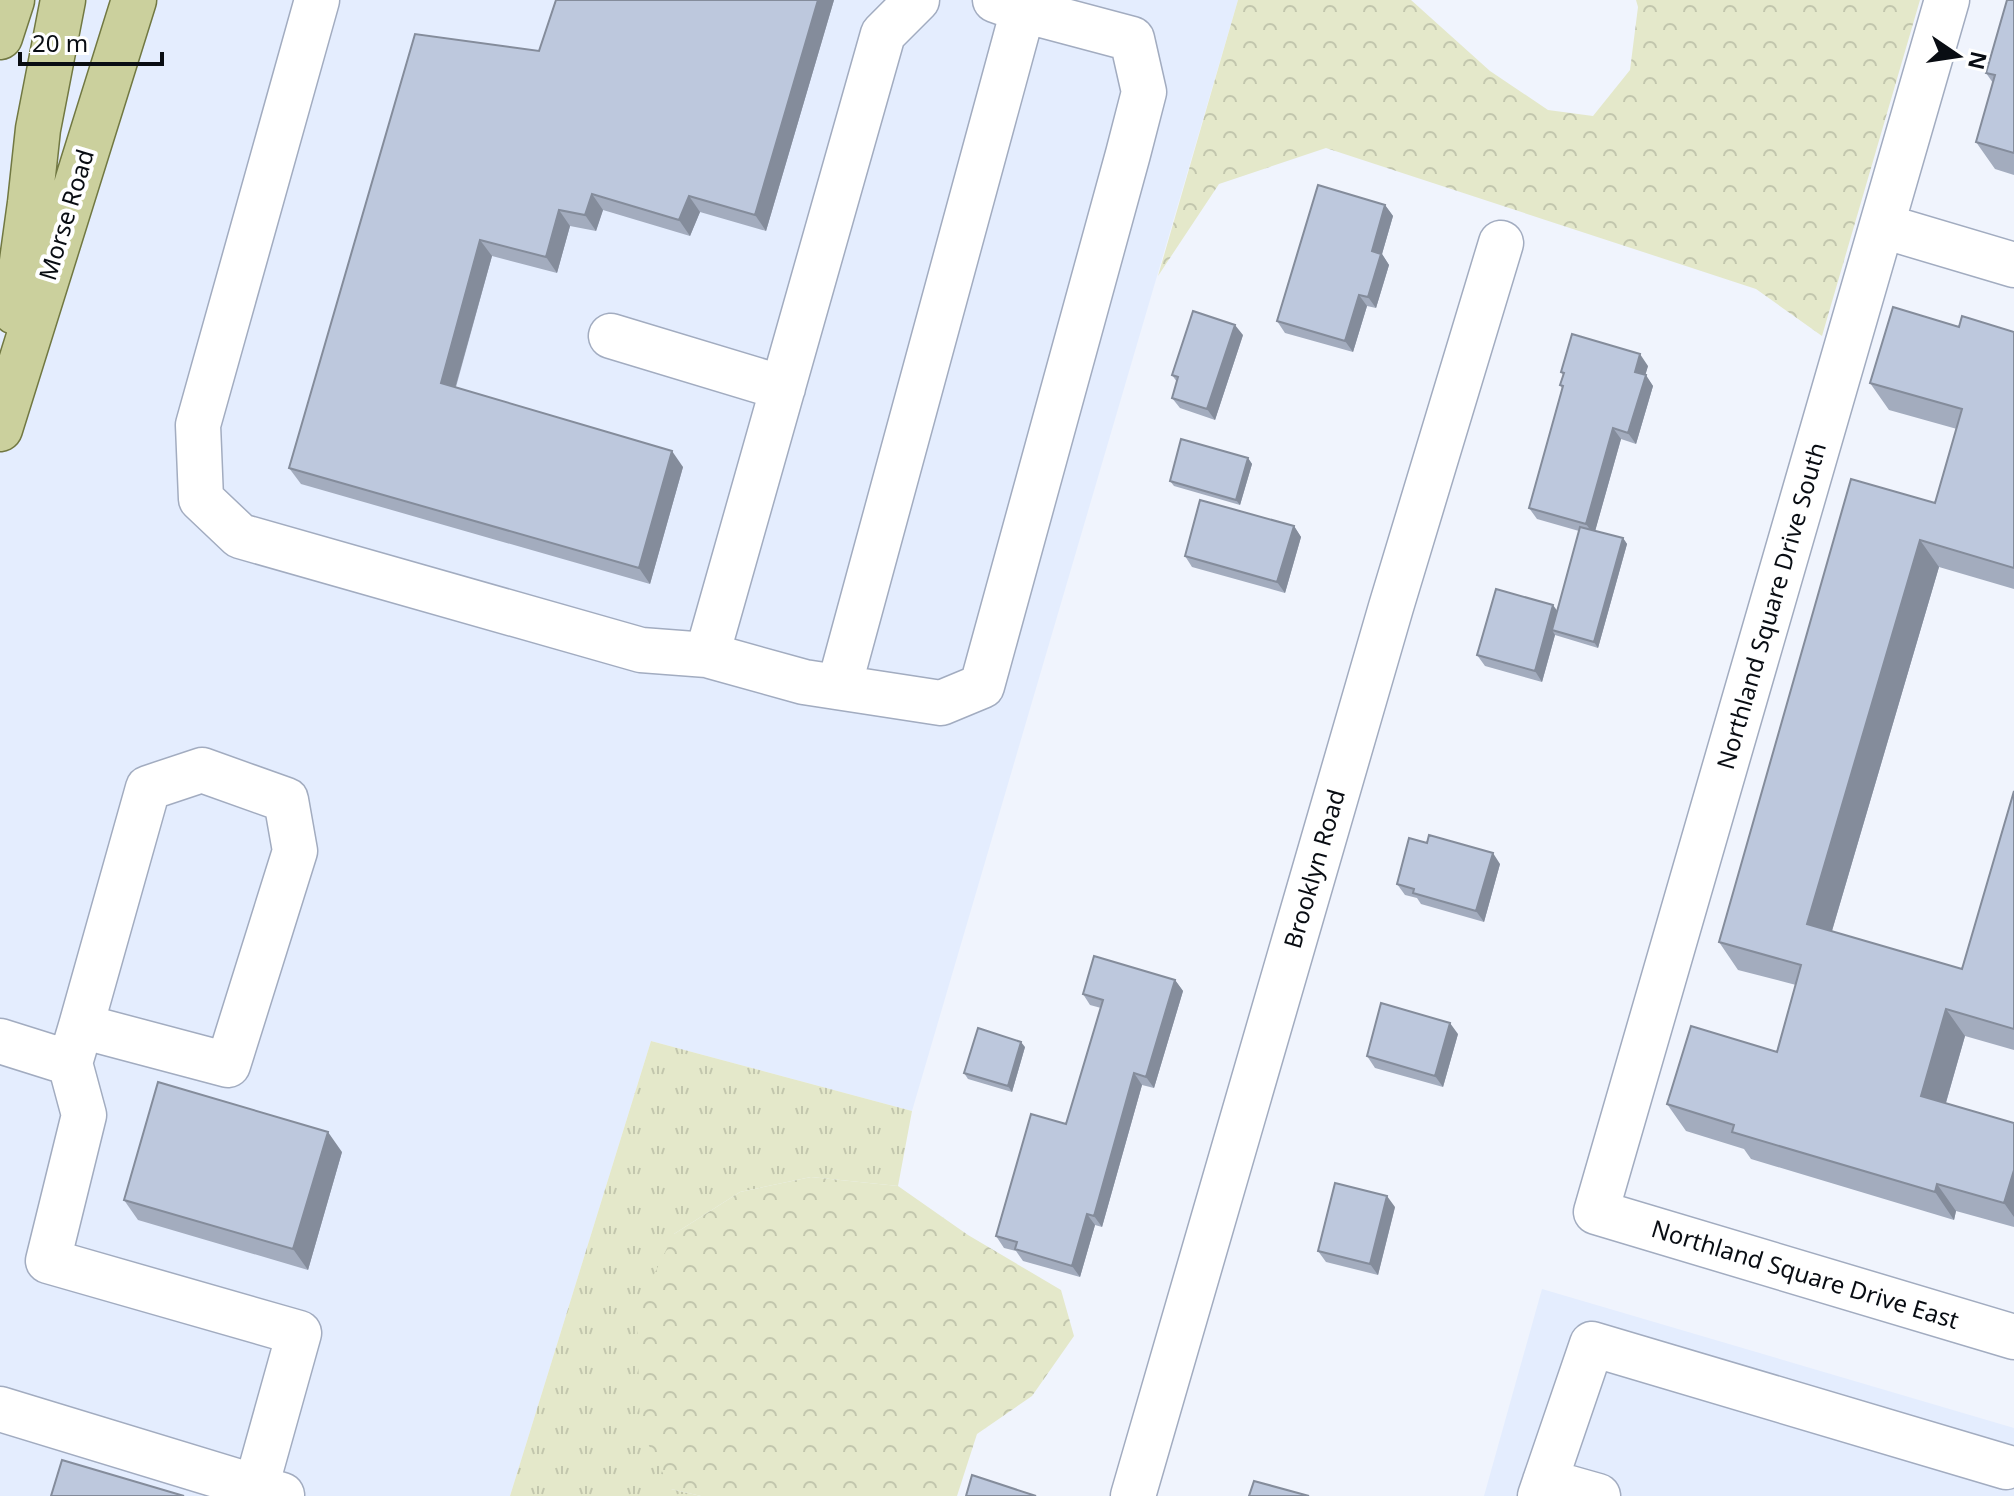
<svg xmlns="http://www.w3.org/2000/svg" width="2014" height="1496" font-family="'Noto Sans',sans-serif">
<defs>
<pattern id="grass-tufts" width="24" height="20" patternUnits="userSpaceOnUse" patternTransform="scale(2)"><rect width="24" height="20" fill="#e4e8ca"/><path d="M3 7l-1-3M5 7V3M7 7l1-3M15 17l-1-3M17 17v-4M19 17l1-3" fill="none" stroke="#c2c6ad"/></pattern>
<pattern id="forest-crowns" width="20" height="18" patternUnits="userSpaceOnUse" patternTransform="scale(2)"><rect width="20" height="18" fill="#e4e8ca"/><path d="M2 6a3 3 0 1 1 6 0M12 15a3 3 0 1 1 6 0" fill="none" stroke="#c2c6ad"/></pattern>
</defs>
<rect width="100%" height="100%" fill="#f0f4fd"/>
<path fill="#e4edfe" d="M 0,0 L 1238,0 L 912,1111 L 651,1041 L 510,1496 L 0,1496 Z
M 1542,1289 L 2014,1428 L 2014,1496 L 1484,1496 Z"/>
<path fill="url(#grass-tufts)" d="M 651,1041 L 912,1111 L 898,1186 L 811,1177 L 740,1192 L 674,1234 L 671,1489 L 701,1496 L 510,1496 Z"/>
<path fill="url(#forest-crowns)" d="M 1238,0 L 1411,0 L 1490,71 L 1548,110 L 1593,116 L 1630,70 L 1638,7 L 1636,0 L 1920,0 L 1822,336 L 1756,289 L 1326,148 L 1219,184 L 1158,276 Z
M 811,1177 L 898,1186 L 968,1235 L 1061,1290 L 1074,1336 L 1032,1396 L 977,1434 L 957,1496 L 701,1496 L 671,1489 L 640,1428 L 637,1309 L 674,1234 L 740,1192 Z"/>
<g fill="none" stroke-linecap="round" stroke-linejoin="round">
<g stroke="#a2acc0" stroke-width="47">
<path id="minor" d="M 317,0 L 198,425 L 201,499 L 240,536 L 641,650 L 707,655 L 804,682 L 941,703 L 982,686 L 1128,154 L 1144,92 L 1132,39 L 1023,10 L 995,0
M 1947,0 L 1596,1212 L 2014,1337
M 1883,226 L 2014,265
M 611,336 L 783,388
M 707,655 L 883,34 L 917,0
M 839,687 L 1023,10
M 0,1041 L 70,1063 L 84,1115 L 48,1261 L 299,1333 L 256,1487
M 70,1063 L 81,1026 L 148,788 L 202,770 L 286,800 L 295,851 L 228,1065 L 81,1026
M 0,1409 L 282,1495
M 1545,1481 L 1598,1496
M 1133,1496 L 1391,607 L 1501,243
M 1540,1496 L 1592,1344 L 2006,1467"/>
</g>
<g stroke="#717842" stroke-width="47">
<path id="major" d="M 0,37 L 12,0
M 15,312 L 30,203 L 38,129 L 63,0
M 0,429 L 134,0"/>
</g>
<use href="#minor" stroke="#fff" stroke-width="44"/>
<use href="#major" stroke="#cbd09d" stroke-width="44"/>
</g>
<path fill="#a3acbe" d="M 834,0 L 766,231 L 700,212 L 690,236 L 603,210 L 596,231 L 570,226 L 557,273 L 492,256 L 456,387 L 683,467 L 650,584 L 301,484 L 289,468 L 539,51 Z
M 2014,0 L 2014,175 L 1995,169 L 1976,142 L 1993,83 L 1986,73 Z
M 1385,205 L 1393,216 L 1382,254 L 1389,265 L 1376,308 L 1367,306 L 1353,352 L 1285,333 L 1277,321 Z
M 2014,332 L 2014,589 L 1939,567 L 1832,931 L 1962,969 L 2014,791 L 2014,1050 L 1965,1036 L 1946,1103 L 2014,1123 L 2014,1227 L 1956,1211 L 1954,1220 L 1751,1159 L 1744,1149 L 1686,1131 L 1667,1104 L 1777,1052 L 1796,985 L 1738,970 L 1719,942 L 1935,503 L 1957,429 L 1889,410 L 1870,383 Z
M 1243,335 L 1215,420 L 1180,408 L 1172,398 L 1177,382 L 1172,375 Z
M 1648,366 L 1645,375 L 1653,386 L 1636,444 L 1621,439 L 1595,531 L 1623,538 L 1627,544 L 1598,648 L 1555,635 L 1542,682 L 1485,666 L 1477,655 L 1557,611 L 1579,531 L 1537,519 L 1529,508 L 1562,388 L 1560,385 L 1563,375 L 1561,372 Z
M 1248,458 L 1252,464 L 1240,505 L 1174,486 L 1170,481 Z
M 1294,526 L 1301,537 L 1285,593 L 1192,567 L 1185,556 Z
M 1427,843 L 1500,864 L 1484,922 L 1421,904 L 1417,898 L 1405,895 L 1397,884 Z
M 1175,980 L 1183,991 L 1154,1088 L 1142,1085 L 1102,1227 L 1095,1225 L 1080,1277 L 1023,1261 L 1016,1251 L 1004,1248 L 996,1236 L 1066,1124 L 1101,1008 L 1090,1005 L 1083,994 Z
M 1458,1034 L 1443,1087 L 1375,1068 L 1367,1056 Z
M 1025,1047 L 1012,1092 L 968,1079 L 964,1073 Z
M 342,1152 L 308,1270 L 138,1220 L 124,1200 Z
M 1395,1207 L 1378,1275 L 1326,1262 L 1318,1251 Z"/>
<path fill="#848c9b" d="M 818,0 L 834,0 L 766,231 L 755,215 Z
M 592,194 L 603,210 L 596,231 L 585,215 Z
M 689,196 L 700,212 L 690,236 L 679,220 Z
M 1385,205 L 1393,216 L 1382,254 L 1389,265 L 1376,308 L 1368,297 L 1372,251 Z
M 559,210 L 570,226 L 557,273 L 546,257 Z
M 480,240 L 492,256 L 452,399 L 441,383 Z
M 1359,295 L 1367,306 L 1353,352 L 1345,341 Z
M 1235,325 L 1243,335 L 1215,420 L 1207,409 Z
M 1640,354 L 1648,366 L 1643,383 L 1635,372 Z
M 1646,375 L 1653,386 L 1636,444 L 1628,433 Z
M 1613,428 L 1621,439 L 1594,535 L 1586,524 Z
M 672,451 L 683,467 L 650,584 L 639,568 Z
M 1248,458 L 1252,464 L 1240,505 L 1236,500 Z
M 1294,526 L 1301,537 L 1285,593 L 1277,582 Z
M 1623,538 L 1627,544 L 1598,648 L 1594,642 Z
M 1920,540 L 1939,567 L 1826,951 L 1807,924 Z
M 1553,605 L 1561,616 L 1552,630 L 1555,635 L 1542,682 L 1535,671 Z
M 1493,853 L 1500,864 L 1484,922 L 1476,911 Z
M 1175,980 L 1183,991 L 1154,1088 L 1146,1077 Z
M 1946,1009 L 1965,1036 L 1940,1123 L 1921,1096 Z
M 1450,1023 L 1458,1034 L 1443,1087 L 1435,1076 Z
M 1021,1042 L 1025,1047 L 1012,1092 L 1008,1086 Z
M 1134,1073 L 1142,1085 L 1102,1227 L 1094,1216 Z
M 328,1132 L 342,1152 L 308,1270 L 293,1249 Z
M 2014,1170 L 2014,1217 L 2004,1203 Z
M 1937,1184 L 1956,1211 L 1954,1220 L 1935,1192 Z
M 1387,1196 L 1395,1207 L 1378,1275 L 1370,1264 Z
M 1087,1214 L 1095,1225 L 1080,1277 L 1072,1266 Z"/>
<path fill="#bdc8dd" stroke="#848c9b" stroke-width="2" d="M 556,0 L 818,0 L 755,215 L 689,196 L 679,220 L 592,194 L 585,215 L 559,210 L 546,257 L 480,240 L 441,383 L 672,451 L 639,568 L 289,468 L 415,34 L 539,51 Z
M 2007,0 L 2014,0 L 2014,153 L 1976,142 L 1995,75 L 1986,73 Z
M 1318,185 L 1385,205 L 1372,251 L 1381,254 L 1368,297 L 1359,295 L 1345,341 L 1277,321 Z
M 1893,307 L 1959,327 L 1962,316 L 2014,332 L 2014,568 L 1920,540 L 1807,924 L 1962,969 L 2014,791 L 2014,1029 L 1946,1009 L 1921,1096 L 2014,1123 L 2014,1170 L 2004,1203 L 1937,1184 L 1935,1192 L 1732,1132 L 1734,1125 L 1667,1104 L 1691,1026 L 1777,1052 L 1801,965 L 1719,942 L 1851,479 L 1935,503 L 1962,409 L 1870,383 Z
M 1193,311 L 1235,325 L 1207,409 L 1172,398 L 1178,377 L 1172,375 Z
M 1572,334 L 1640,354 L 1635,372 L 1646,375 L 1628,433 L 1613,428 L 1586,524 L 1529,508 L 1563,386 L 1560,385 L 1564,373 L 1561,372 Z
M 1181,439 L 1248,458 L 1236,500 L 1170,481 Z
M 1200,500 L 1294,526 L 1277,582 L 1185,556 Z
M 1580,527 L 1623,538 L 1594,642 L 1552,630 Z
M 1496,589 L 1553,605 L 1535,671 L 1477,655 Z
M 1429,835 L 1493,853 L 1476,911 L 1413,893 L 1414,889 L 1397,884 L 1409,838 L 1427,843 Z
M 1094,956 L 1175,980 L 1146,1077 L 1134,1073 L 1094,1216 L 1087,1214 L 1072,1266 L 1015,1249 L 1017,1242 L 996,1236 L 1031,1114 L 1066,1124 L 1103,1000 L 1083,994 Z
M 1381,1003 L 1450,1023 L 1435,1076 L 1367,1056 Z
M 978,1028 L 1021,1042 L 1008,1086 L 964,1073 Z
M 158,1082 L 328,1132 L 293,1249 L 124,1200 Z
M 1335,1183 L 1387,1196 L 1370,1264 L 1318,1251 Z
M 62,1460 L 184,1496 L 51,1496 Z
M 972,1475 L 1036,1496 L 966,1496 Z
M 1254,1481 L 1309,1496 L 1249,1496 Z"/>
<g text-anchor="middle" stroke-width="8" stroke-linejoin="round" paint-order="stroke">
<g font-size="24" fill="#090d13" stroke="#fff">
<text transform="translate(67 215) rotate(-73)" y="8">Morse Road</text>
<text transform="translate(1772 606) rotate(-74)" y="8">Northland Square Drive South</text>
<text transform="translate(1315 869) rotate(-74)" y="8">Brooklyn Road</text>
<text transform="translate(1805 1275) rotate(17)" y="8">Northland Square Drive East</text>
</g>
</g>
<g transform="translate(1958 56) rotate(103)" stroke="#ffffff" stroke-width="6" paint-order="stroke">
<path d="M0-6L14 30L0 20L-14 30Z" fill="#090d13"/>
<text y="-12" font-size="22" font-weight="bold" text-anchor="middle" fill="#090d13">N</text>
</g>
<path d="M20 52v12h142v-12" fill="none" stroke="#090d13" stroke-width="4"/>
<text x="32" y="52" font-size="24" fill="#090d13" stroke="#ffffff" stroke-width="6" paint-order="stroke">20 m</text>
</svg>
